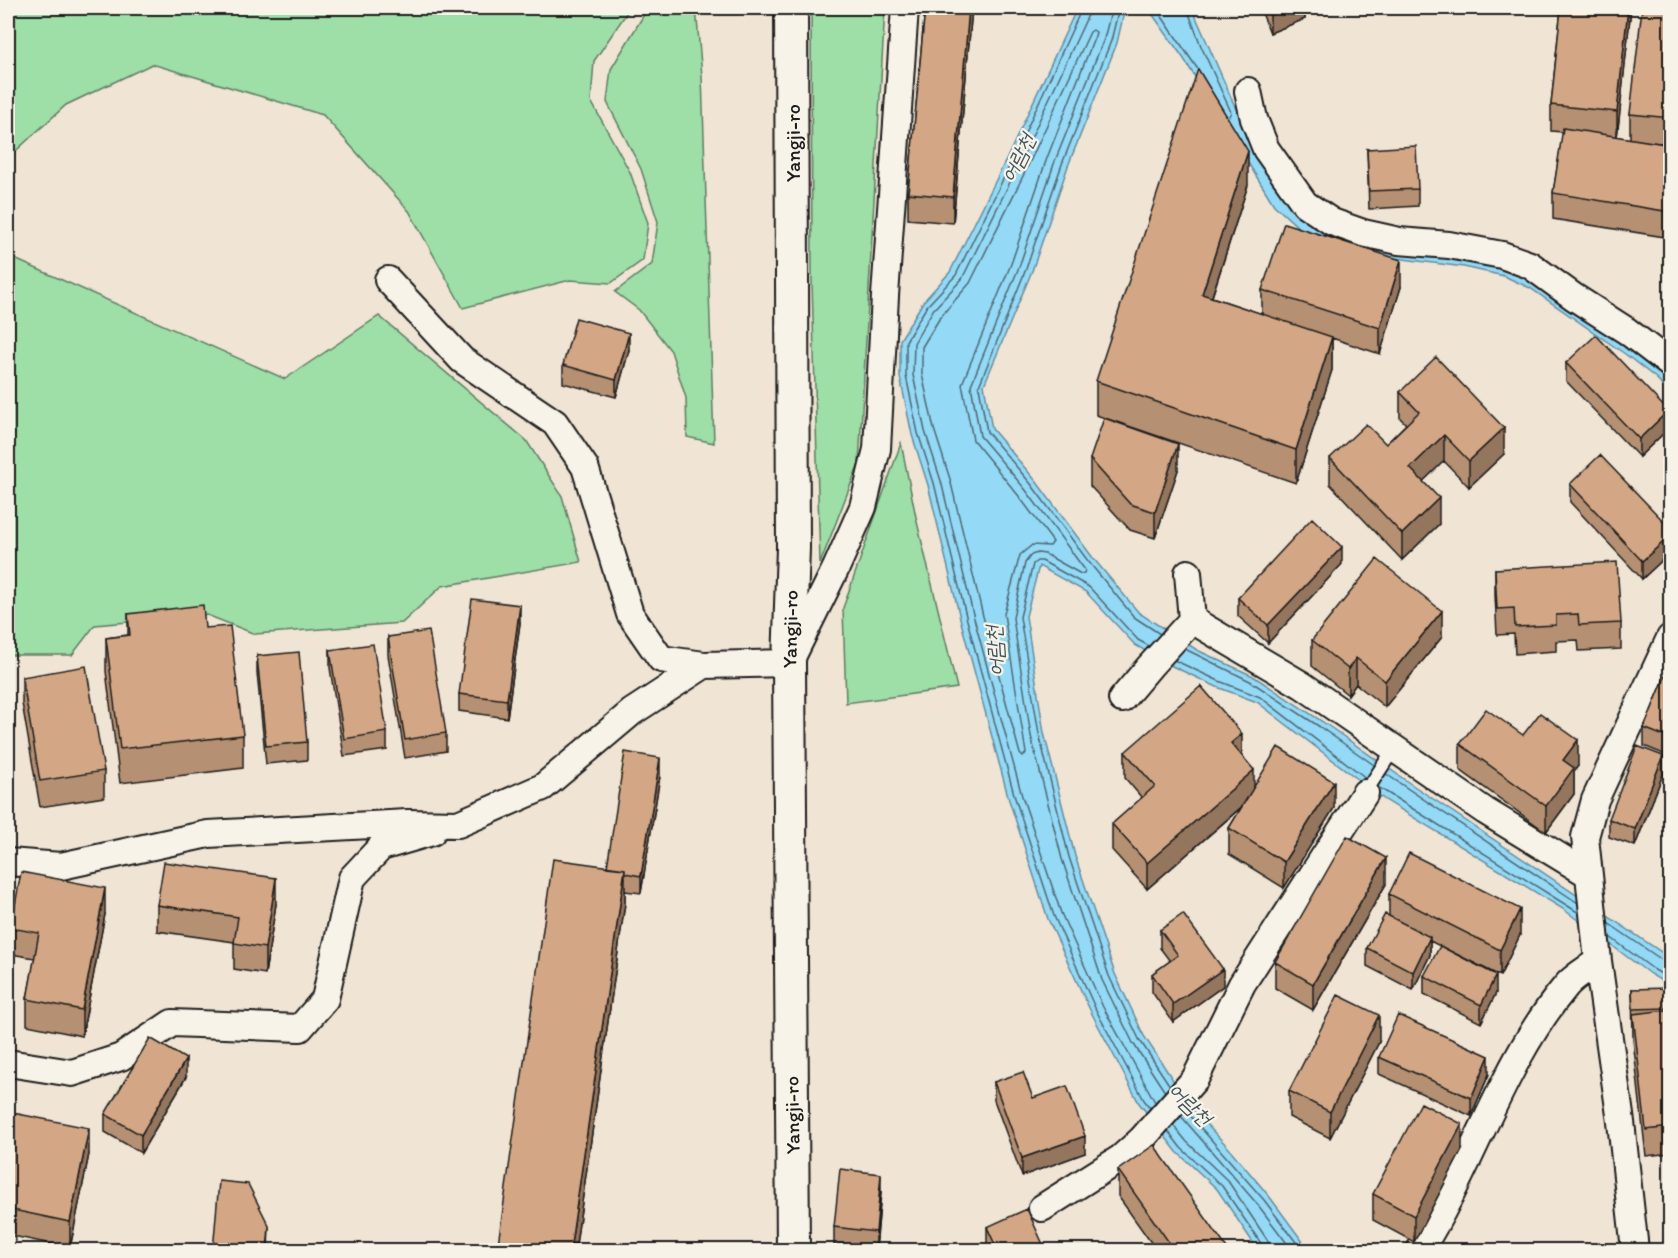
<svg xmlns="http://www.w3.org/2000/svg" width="1678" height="1258" font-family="Itim,'Poor Story',sans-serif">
<rect width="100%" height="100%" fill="#f0e4d4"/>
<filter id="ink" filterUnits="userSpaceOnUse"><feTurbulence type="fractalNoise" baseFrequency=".0167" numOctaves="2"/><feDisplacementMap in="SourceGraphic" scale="12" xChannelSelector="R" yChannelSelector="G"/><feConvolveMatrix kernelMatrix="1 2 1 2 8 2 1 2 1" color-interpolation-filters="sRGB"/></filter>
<g filter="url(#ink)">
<path fill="#9edea7" stroke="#5d7d62" stroke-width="1.5" d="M 10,8 L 630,8 L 594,61 L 591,101 L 630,172 L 648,223 L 643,260 L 611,283 L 570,280 L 463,308 L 409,211 L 323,115 L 152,64 L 66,105 L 8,158 L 8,11 Z
M 648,8 L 696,8 L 702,76 L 714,443 L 687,437 L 686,398 L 671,351 L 639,310 L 615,292 L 652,264 L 658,222 L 641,169 L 607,102 L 611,69 Z
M 811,8 L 885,8 L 859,463 L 820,564 L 812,283 Z
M 8,256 L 285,379 L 379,316 L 526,440 L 562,496 L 581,562 L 442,586 L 402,623 L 255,634 L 207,615 L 95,625 L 72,655 L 8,655 Z
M 901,443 L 917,522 L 957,688 L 846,703 L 843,608 Z"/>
<path fill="#94d9f6" stroke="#648d9f" stroke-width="1.5" d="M 1077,8 L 1125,8 L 1117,43 L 1068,166 L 1032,271 L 984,385 L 992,429 L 1036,481 L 1093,558 L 1139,613 L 1197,650 L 1253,676 L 1323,722 L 1408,782 L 1670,958 L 1670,986 L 1650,974 L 1563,909 L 1385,800 L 1257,702 L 1217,687 L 1174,667 L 1135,645 L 1086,592 L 1039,566 L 1026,616 L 1044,733 L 1075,856 L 1115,974 L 1144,1036 L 1192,1109 L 1227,1146 L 1269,1196 L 1309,1250 L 1258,1250 L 1217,1189 L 1177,1152 L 1139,1103 L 1091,1012 L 1048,919 L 1009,800 L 961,622 L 928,485 L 912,435 L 900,377 L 900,340 L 923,302 L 950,272 L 1007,158 Z
M 1148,8 L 1192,8 L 1240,118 L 1266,169 L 1283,196 L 1310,223 L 1353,242 L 1395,247 L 1521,271 L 1665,372 L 1670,378 L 1670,397 L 1657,379 L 1625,354 L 1530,288 L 1504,276 L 1464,267 L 1365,254 L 1299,228 L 1274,205 L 1184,59 Z"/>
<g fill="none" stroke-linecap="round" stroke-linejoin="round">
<path stroke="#4c6873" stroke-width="1.5" d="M 1082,8 L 1012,161 L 956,275 L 927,306 L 906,341 L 906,376 L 918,433 L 934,483 L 967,620 L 1015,798 L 1054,916 L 1096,1010 L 1144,1100 L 1150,1108
M 1089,8 L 1088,15 L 1019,164 L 962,279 L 933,310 L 914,343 L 913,375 L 925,431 L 941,481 L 974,618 L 1022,796 L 1061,913 L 1103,1007 L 1155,1102
M 1112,8 L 1104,39 L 1055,161 L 1019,267 L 971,385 L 980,436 L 1025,489 L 1085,570 L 1084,573 L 1081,574 L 1045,554 L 1038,553 L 1031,555 L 1025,563 L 1013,618 L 1031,736 L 1062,859 L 1102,980 L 1133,1043 L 1165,1092
M 1119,8 L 1111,41 L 1062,164 L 1026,269 L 979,386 L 987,432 L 1031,484 L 1088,561 L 1134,617 L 1160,634
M 1156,8 L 1197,68
M 1187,8 L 1201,46 L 1231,112 L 1229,116
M 1093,30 L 1096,32 L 1095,36 L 1047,158 L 1011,264 L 962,384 L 973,440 L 1018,495 L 1053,542 L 1050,546 L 1032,545 L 1020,555 L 1004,614 L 1026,753 L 1023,757 L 1020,754 L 983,616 L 950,479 L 934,429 L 922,374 L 922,347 L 941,316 L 970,283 L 1027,168 L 1090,32 Z
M 1149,646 L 1138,640 L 1089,587 L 1042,561 L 1037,561 L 1033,564 L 1020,617 L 1039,734 L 1069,857 L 1109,976 L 1139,1039 L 1170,1086
M 1185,649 L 1250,681 L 1320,727 L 1374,765
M 1174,660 L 1219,681 L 1260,697 L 1366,778
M 1386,774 L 1578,903
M 1378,787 L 1579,913
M 1608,923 L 1665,962 L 1670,963
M 1610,937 L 1653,969 L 1670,979
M 1186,1111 L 1264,1200 L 1302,1250
M 1181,1116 L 1258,1205 L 1292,1250
M 1173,1125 L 1187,1142 L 1228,1181 L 1268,1241 L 1270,1250
M 1168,1131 L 1181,1148 L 1222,1186 L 1262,1245 L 1263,1250"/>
<g stroke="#1c1c1c" stroke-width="16">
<path id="service" d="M 1365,793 L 1393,750"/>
</g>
<g stroke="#1c1c1c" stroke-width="30">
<path id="minor" d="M 1248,91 L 1254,119 L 1266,149 L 1305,204 L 1332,222 L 1363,233 L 1399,241 L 1449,245 L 1502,255 L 1530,265 L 1574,297 L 1627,331 L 1670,364
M 388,280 L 462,360 L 555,423 L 585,467 L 630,614 L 661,659 L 704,665 L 789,663 L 836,568 L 863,507 L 877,449 L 885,296 L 905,8
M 1188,573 L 1192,620 L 1302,685 L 1485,811 L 1588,874
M 1122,699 L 1150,666 L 1192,620
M 8,862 L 61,866 L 208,834 L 407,823 L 458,824 L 543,787 L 632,712 L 704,665
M 8,1063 L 72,1073 L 121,1057 L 172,1023 L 300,1028 L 325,999 L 352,878 L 381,847 L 432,832
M 1042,1208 L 1121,1158 L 1141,1140 L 1195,1079 L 1242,984 L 1365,793
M 1420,1250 C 1472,1167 1503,1061 1566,986 C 1574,976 1588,969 1598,961
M 1635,1250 L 1621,1122 L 1598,961 L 1585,837 L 1595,800 L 1670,638"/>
</g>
<g stroke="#1c1c1c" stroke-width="36">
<path id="tertiary" d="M 791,8 L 793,548 L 789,663 L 793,1250"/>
</g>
<use href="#service" stroke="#f7f3e8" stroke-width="12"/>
<use href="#minor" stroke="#f7f3e8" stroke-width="26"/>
<use href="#tertiary" stroke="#f7f3e8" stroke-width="32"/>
</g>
<path fill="#b59072" stroke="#1c1c1c" stroke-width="1.5" d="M 925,8 L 972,8 L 953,223 L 908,219 L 908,193 Z
M 1260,8 L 1305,8 L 1305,19 L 1270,33 Z
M 1561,8 L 1631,8 L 1617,137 L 1630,139 L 1630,114 L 1671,8 L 1671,144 L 1649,142 L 1671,145 L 1671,238 L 1553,219 L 1553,193 L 1563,132 L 1551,131 L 1551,105 Z
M 1367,149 L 1418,189 L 1418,206 L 1369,209 Z
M 1248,185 L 1212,297 L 1262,314 L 1262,290 L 1401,287 L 1380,354 L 1332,338 L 1332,370 L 1296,483 L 1096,415 L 1096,381 Z
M 629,350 L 616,397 L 563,383 L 563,365 Z
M 1566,363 L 1668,429 L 1639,457 L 1566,381 Z
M 1400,392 L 1504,454 L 1469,487 L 1444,461 L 1423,481 L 1439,524 L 1402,560 L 1330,484 L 1330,458 L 1386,444 L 1406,424 L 1400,418 Z
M 1090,459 L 1178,470 L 1155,538 L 1130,530 L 1090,486 Z
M 1570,484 L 1671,529 L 1671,552 L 1642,579 L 1570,502 Z
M 1342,564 L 1268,643 L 1238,616 L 1238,598 Z
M 1495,569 L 1621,623 L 1621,649 L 1579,651 L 1578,640 L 1556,641 L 1556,651 L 1515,654 L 1514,634 L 1497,635 L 1495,595 Z
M 128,614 L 205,628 L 243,735 L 243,768 L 120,783 L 106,671 L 106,638 L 128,635 Z
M 520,623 L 507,718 L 459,711 L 459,694 Z
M 388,637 L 446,733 L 446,751 L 405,758 L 388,655 Z
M 1442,637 L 1385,707 L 1356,684 L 1348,695 L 1312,666 L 1312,640 Z
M 330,650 L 387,732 L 387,750 L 344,756 L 330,668 Z
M 257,656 L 307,742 L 307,760 L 266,764 L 257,673 Z
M 1671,662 L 1671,757 L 1644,746 L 1644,728 Z
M 22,677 L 104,771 L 104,797 L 40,807 L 22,703 Z
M 1523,735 L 1578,766 L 1574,771 L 1574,794 L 1546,832 L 1460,770 L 1460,744 Z
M 1125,752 L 1242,756 L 1254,787 L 1334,808 L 1284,888 L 1229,854 L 1229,828 L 1242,807 L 1147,889 L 1112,850 L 1112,824 L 1142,798 L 1125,778 Z
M 1663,774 L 1635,846 L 1609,837 L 1609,819 Z
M 660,776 L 641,893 L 625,891 L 625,903 L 575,1251 L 497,1251 L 607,867 Z
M 1386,884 L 1313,1010 L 1275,988 L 1275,962 Z
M 1389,894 L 1520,935 L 1500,976 L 1430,941 L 1430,955 L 1413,990 L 1367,966 L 1367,948 L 1389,916 Z
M 276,904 L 265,974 L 234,969 L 234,942 L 157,931 L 157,905 Z
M 105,914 L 82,1036 L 27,1025 L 27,999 L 35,958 L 11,954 L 11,928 Z
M 1160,930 L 1223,986 L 1173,1022 L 1152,992 L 1152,974 L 1170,961 L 1160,948 Z
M 1424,976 L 1496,993 L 1481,1023 L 1424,994 Z
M 1632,989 L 1669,1008 L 1669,1022 L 1671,1022 L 1671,1153 L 1646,1156 L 1633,1040 Z
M 1379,1042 L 1330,1138 L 1289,1117 L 1289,1091 Z
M 1379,1057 L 1489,1074 L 1471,1116 L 1379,1074 Z
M 186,1077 L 141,1153 L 105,1132 L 105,1114 Z
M 994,1082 L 1033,1098 L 1085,1153 L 1022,1176 L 994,1100 Z
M 8,1112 L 89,1154 L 70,1248 L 8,1235 Z
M 1462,1150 L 1414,1242 L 1373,1220 L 1373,1194 Z
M 1118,1170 L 1229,1251 L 1157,1251 L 1118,1196 Z
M 881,1192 L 876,1249 L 834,1245 L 834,1227 Z
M 987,1227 L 1046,1251 L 990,1251 L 987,1245 Z"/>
<path fill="#94755d" stroke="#1c1c1c" stroke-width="1.5" d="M 969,8 L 972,8 L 953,223 L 953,197 Z
M 1290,8 L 1305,8 L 1305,19 L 1270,33 L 1270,15 Z
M 1628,8 L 1631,8 L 1617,138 L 1617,112 Z
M 1248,151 L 1248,185 L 1202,327 L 1202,294 Z
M 1401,260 L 1401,287 L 1380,354 L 1380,328 Z
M 629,333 L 629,350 L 616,397 L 616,380 Z
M 1332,337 L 1332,370 L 1296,483 L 1296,450 Z
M 1668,411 L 1668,429 L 1639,457 L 1639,439 Z
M 1504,428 L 1504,454 L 1469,487 L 1469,461 Z
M 1444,435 L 1444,461 L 1410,494 L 1410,468 Z
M 1178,444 L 1178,470 L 1155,538 L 1155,512 Z
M 1439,498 L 1439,524 L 1402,560 L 1402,534 Z
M 1671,535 L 1671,552 L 1642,579 L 1642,561 Z
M 1342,547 L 1342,564 L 1268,643 L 1268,625 Z
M 520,605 L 520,623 L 507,718 L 507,700 Z
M 1442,611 L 1442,637 L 1385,707 L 1385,681 Z
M 1356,658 L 1356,684 L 1348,695 L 1348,669 Z
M 1242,734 L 1242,760 L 1231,743 Z
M 1578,740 L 1578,766 L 1574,771 L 1574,794 L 1546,832 L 1546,806 L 1563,760 Z
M 1663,756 L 1663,774 L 1635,846 L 1635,829 Z
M 660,758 L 660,776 L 641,893 L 641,876 Z
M 1254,770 L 1254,796 L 1147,889 L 1147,863 Z
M 1334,782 L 1334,808 L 1284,888 L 1284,862 Z
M 1386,858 L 1386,884 L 1313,1010 L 1313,984 Z
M 625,869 L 625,903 L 575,1251 L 570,1251 Z
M 276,878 L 276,904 L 265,974 L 265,948 Z
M 105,888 L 105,914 L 82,1036 L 82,1010 Z
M 1520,909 L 1520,935 L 1500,976 L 1500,950 Z
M 1430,937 L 1430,955 L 1413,990 L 1413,972 Z
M 1223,969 L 1223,986 L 1173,1022 L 1173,1004 Z
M 1496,975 L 1496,993 L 1481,1023 L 1481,1005 Z
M 1379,1015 L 1379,1042 L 1330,1138 L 1330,1112 Z
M 1489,1056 L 1489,1074 L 1471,1116 L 1471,1098 Z
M 186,1059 L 186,1077 L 141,1153 L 141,1135 Z
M 1462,1124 L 1462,1150 L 1414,1242 L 1414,1216 Z
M 89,1128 L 89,1154 L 70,1248 L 70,1222 Z
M 1085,1136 L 1085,1153 L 1022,1176 L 1022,1158 Z
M 881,1174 L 881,1192 L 876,1249 L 876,1232 Z
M 269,1226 L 268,1251 L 267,1251 Z"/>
<path fill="#d3a785" stroke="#1c1c1c" stroke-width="1.5" d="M 925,8 L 969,8 L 953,197 L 908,193 Z
M 1267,8 L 1290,8 L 1270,15 Z
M 1561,8 L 1628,8 L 1617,112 L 1551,105 Z
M 1642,8 L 1671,8 L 1671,118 L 1630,114 Z
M 1198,69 L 1248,151 L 1202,294 L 1332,337 L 1296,450 L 1096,381 Z
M 1563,128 L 1671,145 L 1671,212 L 1553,193 Z
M 1416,146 L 1418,189 L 1369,191 L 1367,149 Z
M 1284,223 L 1401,260 L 1380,328 L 1262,290 Z
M 576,318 L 629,333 L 616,380 L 563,365 Z
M 1596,335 L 1668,411 L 1639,439 L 1566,363 Z
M 1436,357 L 1504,428 L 1469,461 L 1444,435 L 1410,468 L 1439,498 L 1402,534 L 1330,458 L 1366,424 L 1386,444 L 1419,412 L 1400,392 Z
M 1104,418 L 1178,444 L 1155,512 L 1130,504 L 1090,459 Z
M 1600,455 L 1671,529 L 1671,535 L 1642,561 L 1570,484 Z
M 1312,518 L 1342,547 L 1268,625 L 1238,598 Z
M 1377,559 L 1442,611 L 1385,681 L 1356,658 L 1348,669 L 1312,640 Z
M 1617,562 L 1621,623 L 1579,625 L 1578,614 L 1556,615 L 1556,625 L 1515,627 L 1514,608 L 1497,609 L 1495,569 Z
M 472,599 L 520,605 L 507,700 L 459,694 Z
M 203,605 L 205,628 L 230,626 L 243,735 L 120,749 L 106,638 L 130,635 L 128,614 Z
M 429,631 L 446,733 L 405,740 L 388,637 Z
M 373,644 L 387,732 L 344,739 L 330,650 Z
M 299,652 L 307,742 L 266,746 L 257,656 Z
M 1671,662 L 1671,739 L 1644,728 Z
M 86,666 L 104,771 L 40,781 L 22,677 Z
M 1201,686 L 1242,734 L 1231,743 L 1254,770 L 1147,863 L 1112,824 L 1155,786 L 1125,752 Z
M 1486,709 L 1523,735 L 1540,713 L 1578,740 L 1563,760 L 1574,768 L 1546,806 L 1460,744 Z
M 1637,746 L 1663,756 L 1635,829 L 1609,819 Z
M 1278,747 L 1334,782 L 1284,862 L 1229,828 Z
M 625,752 L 660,758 L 641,876 L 625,873 L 625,869 L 607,867 Z
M 1347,836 L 1386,858 L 1313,984 L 1275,962 Z
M 1409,853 L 1520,909 L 1500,950 L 1389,894 Z
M 553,859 L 625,869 L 570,1251 L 497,1251 Z
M 164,862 L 276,878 L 265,948 L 234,943 L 238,917 L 157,905 Z
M 21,872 L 105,888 L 82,1010 L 27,999 L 39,933 L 11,928 Z
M 1183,914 L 1223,969 L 1173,1004 L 1152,974 L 1178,955 L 1160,930 Z
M 1385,914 L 1430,937 L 1413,972 L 1367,948 Z
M 1440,946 L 1496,975 L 1481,1005 L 1424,976 Z
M 1668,988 L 1669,1008 L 1633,1009 L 1632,989 Z
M 1338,995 L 1379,1015 L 1330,1112 L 1289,1091 Z
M 1668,1010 L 1669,1022 L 1671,1022 L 1671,1127 L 1646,1130 L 1633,1014 Z
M 1398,1015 L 1489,1056 L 1471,1098 L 1379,1057 Z
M 150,1038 L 186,1059 L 141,1135 L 105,1114 Z
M 1023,1072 L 1033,1098 L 1067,1086 L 1085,1136 L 1022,1158 L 994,1082 Z
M 1421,1103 L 1462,1124 L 1414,1216 L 1373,1194 Z
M 8,1112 L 89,1128 L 70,1222 L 8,1209 Z
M 1154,1145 L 1229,1251 L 1175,1251 L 1118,1170 Z
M 840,1169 L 881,1174 L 876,1232 L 834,1227 Z
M 219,1181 L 248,1184 L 269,1226 L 267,1251 L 213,1251 Z
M 1027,1209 L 1046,1251 L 998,1251 L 987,1227 Z"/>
</g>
<g text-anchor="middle" stroke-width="4.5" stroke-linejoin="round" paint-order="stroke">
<g font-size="20" fill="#1c1c1c" stroke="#f7f3e8">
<text transform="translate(793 143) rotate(-90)" y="7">Yangji-ro</text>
<text transform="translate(790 629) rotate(-89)" y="7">Yangji-ro</text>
<text transform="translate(792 1115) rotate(-91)" y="7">Yangji-ro</text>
</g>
<g font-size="21" font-style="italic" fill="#40555d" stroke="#f7f3e8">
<text transform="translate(1018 158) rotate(-64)" y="7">어람천</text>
<text transform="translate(995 651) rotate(-94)" y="7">어람천</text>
<text transform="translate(1190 1104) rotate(44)" y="7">어람천</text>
</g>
</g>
<rect width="1678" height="1258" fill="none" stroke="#f7f3e8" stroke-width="30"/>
<rect x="15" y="15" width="1648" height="1228" fill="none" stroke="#1c1c1c" stroke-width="2" filter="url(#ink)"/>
</svg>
